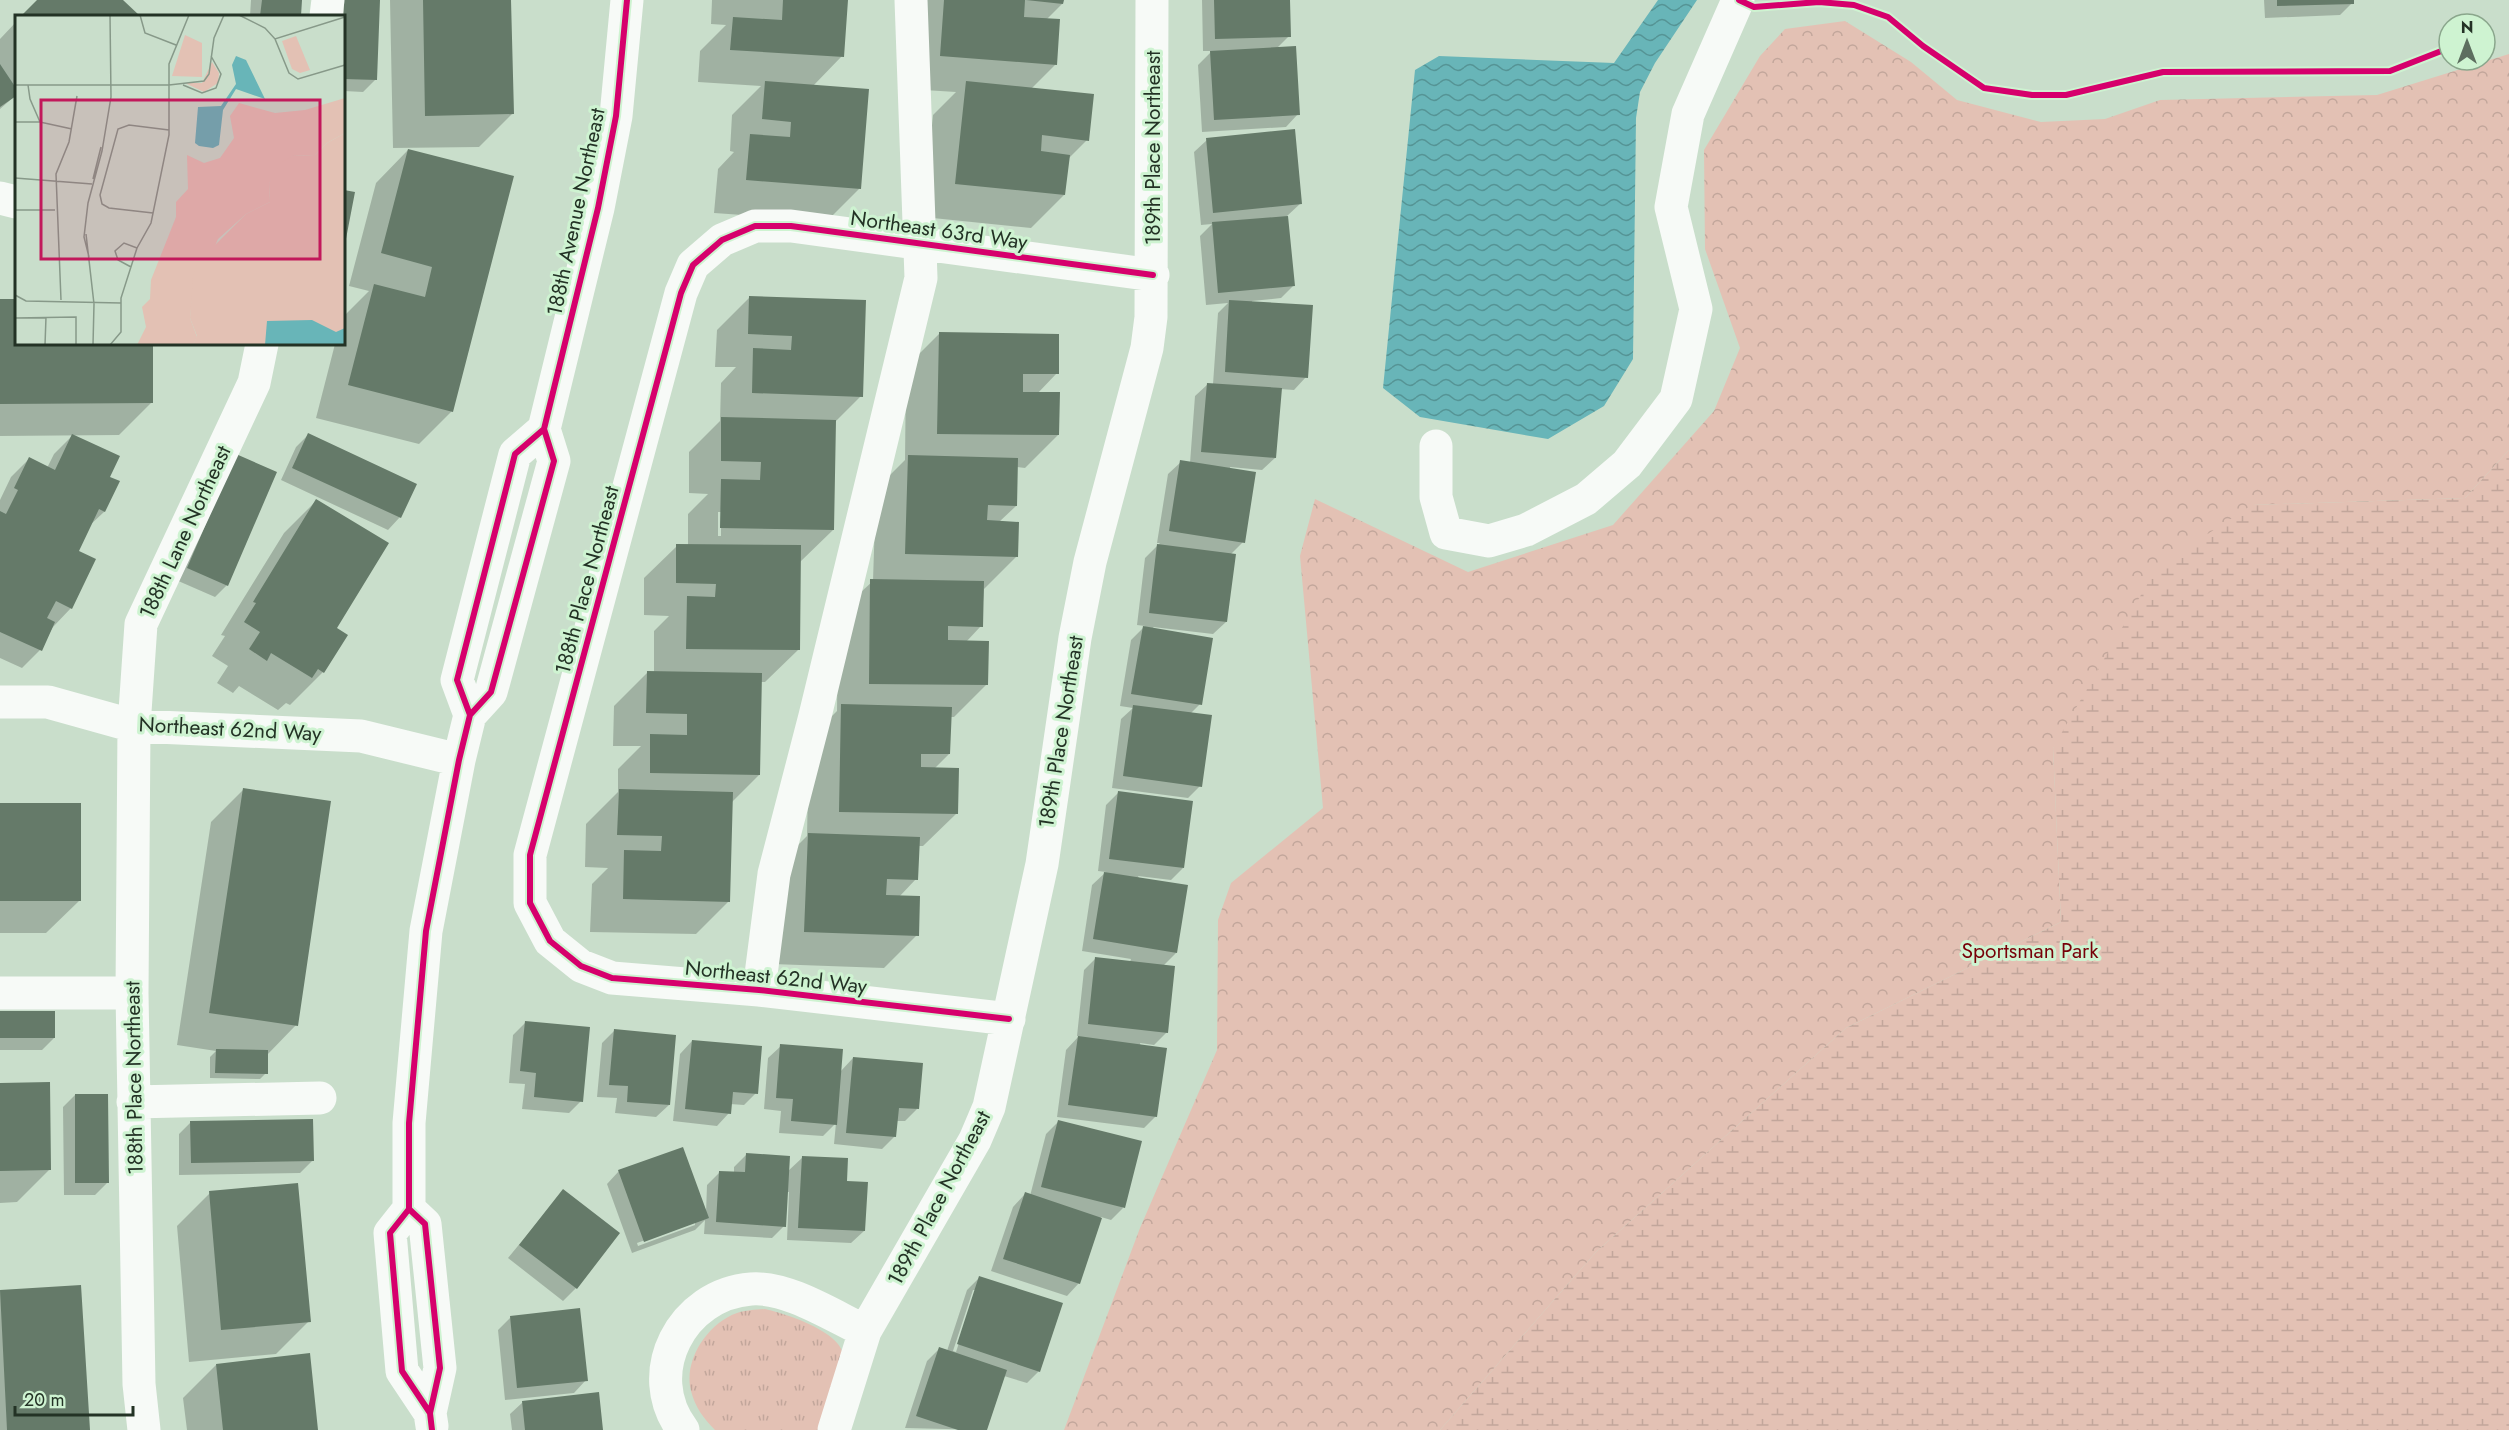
<svg xmlns="http://www.w3.org/2000/svg" width="2509" height="1430" font-family="Jost,sans-serif">
<defs>
<pattern id="grass-tufts" width="24" height="20" patternUnits="userSpaceOnUse" patternTransform="scale(1.5)"><rect width="24" height="20" fill="#e3c1b4"/><path d="M3 7l-1-3M5 7V3M7 7l1-3M15 17l-1-3M17 17v-4M19 17l1-3" fill="none" stroke="#c2a69b"/></pattern>
<pattern id="forest-crowns" width="20" height="18" patternUnits="userSpaceOnUse" patternTransform="scale(1.5)"><rect width="20" height="18" fill="#e3c1b4"/><path d="M2 6a3 3 0 1 1 6 0M12 15a3 3 0 1 1 6 0" fill="none" stroke="#c2a69b"/></pattern>
<pattern id="wetland-marsh" width="20" height="14" patternUnits="userSpaceOnUse" patternTransform="scale(1.5)"><rect width="20" height="14" fill="#e3c1b4"/><path d="M1 5h8M5 5V1M11 12h8M15 12V8" fill="none" stroke="#c2a69b"/></pattern>
<pattern id="water-waves" width="16" height="10" patternUnits="userSpaceOnUse" patternTransform="scale(1.5)"><rect width="16" height="10" fill="#68b5b8"/><path d="M0 5q4-4 8 0t8 0" fill="none" stroke="#559495"/></pattern>
</defs>
<rect width="100%" height="100%" fill="#c9decb"/>
<path fill="url(#grass-tufts)" d="M 765,1309 C 784,1313 846,1333 843,1358 C 841,1376 827,1411 821,1430 L 715,1430 C 704,1419 695,1407 691,1391 C 683,1360 708,1323 737,1313 C 745,1310 756,1310 765,1309 Z"/>
<path fill="url(#forest-crowns)" d="M 1845,21 L 1911,62 L 1957,100 L 2041,122 L 2105,119 L 2160,100 L 2377,95 L 2509,54 L 2509,450 L 2465,498 L 2253,505 L 2053,748 L 2061,922 L 1846,1028 L 1596,1252 L 1440,1430 L 1064,1430 L 1140,1228 L 1217,1050 L 1218,920 L 1231,883 L 1323,808 L 1300,556 L 1315,499 L 1468,572 L 1613,525 L 1714,411 L 1740,348 L 1705,249 L 1704,150 L 1760,56 L 1785,29 Z"/>
<path fill="url(#wetland-marsh)" d="M 2509,450 L 2509,1430 L 1440,1430 L 1596,1252 L 1846,1028 L 2061,922 L 2053,748 L 2157,567 L 2252,505 L 2465,498 Z"/>
<path fill="url(#water-waves)" d="M 1658,0 L 1697,0 L 1655,63 L 1640,92 L 1636,118 L 1633,359 L 1604,406 L 1548,439 L 1420,417 L 1383,388 L 1415,70 L 1439,56 L 1614,63 Z"/>
<path fill="#0003" fill-rule="evenodd" d="M 38,0 L 121,0 L 138,16 L 22,16 Z
M 251,0 L 300,0 L 299,16 L 250,16 Z
M 333,0 L 379,0 L 376,79 L 363,92 L 344,91 L 344,16 L 333,16 Z
M 390,0 L 510,0 L 512,114 L 479,147 L 393,148 Z
M 712,0 L 846,0 L 842,56 L 813,86 L 860,188 L 827,221 L 714,213 L 718,169 L 734,152 L 730,151 L 732,115 L 761,86 L 698,82 L 700,51 L 726,25 L 711,24 Z
M 914,0 L 1062,0 L 1062,4 L 1046,20 L 1056,64 L 1031,89 L 1087,140 L 1067,160 L 1064,195 L 1031,228 L 923,217 L 933,115 L 956,92 L 908,89 Z
M 1202,0 L 1288,0 L 1289,36 L 1277,48 L 1298,114 L 1286,127 L 1202,132 L 1198,65 L 1212,51 L 1203,51 Z
M 2264,0 L 2352,0 L 2352,3 L 2340,15 L 2265,18 Z
M 16,22 L 16,95 L 0,109 L 0,39 Z
M 1207,140 L 1301,203 L 1287,216 L 1293,286 L 1281,298 L 1252,301 L 1252,302 L 1306,377 L 1294,390 L 1280,389 L 1275,458 L 1262,470 L 1230,467 L 1243,542 L 1230,555 L 1226,622 L 1213,634 L 1153,627 L 1200,704 L 1190,714 L 1200,786 L 1188,798 L 1112,788 L 1121,719 L 1133,708 L 1120,706 L 1131,640 L 1145,626 L 1137,625 L 1145,558 L 1160,543 L 1157,543 L 1168,474 L 1181,462 L 1190,463 L 1195,396 L 1208,384 L 1213,384 L 1218,313 L 1228,303 L 1206,305 L 1200,236 L 1212,224 L 1201,225 L 1194,152 Z
M 408,150 L 512,177 L 452,411 L 419,444 L 316,418 L 335,344 L 344,344 L 344,316 L 369,291 L 349,286 L 376,183 Z
M 344,191 L 354,193 L 344,241 Z
M 750,297 L 861,396 L 834,423 L 833,530 L 799,563 L 798,650 L 765,682 L 761,682 L 759,775 L 732,802 L 729,901 L 696,934 L 590,932 L 592,884 L 608,868 L 585,867 L 586,824 L 618,792 L 618,769 L 641,746 L 613,746 L 614,706 L 647,673 L 654,673 L 654,631 L 669,616 L 644,615 L 644,578 L 677,546 L 688,546 L 688,514 L 708,494 L 689,493 L 689,452 L 720,421 L 721,383 L 736,367 L 715,367 L 717,330 ZM 718,512 L 721,512 L 721,536 L 718,536 Z
M 0,300 L 12,327 L 16,327 L 16,344 L 151,344 L 152,402 L 119,435 L 0,436 Z
M 939,334 L 1057,373 L 1037,394 L 1058,435 L 1025,468 L 1017,467 L 1016,506 L 999,522 L 1016,557 L 984,589 L 981,626 L 966,642 L 987,684 L 954,717 L 950,717 L 949,754 L 934,769 L 956,814 L 923,846 L 918,846 L 916,879 L 899,897 L 917,935 L 884,968 L 772,964 L 776,867 L 807,836 L 809,739 L 837,711 L 838,613 L 873,581 L 876,489 L 905,460 L 906,367 Z
M 308,435 L 400,517 L 388,530 L 281,480 L 296,447 Z
M 72,436 L 108,478 L 118,482 L 104,512 L 89,526 L 77,551 L 71,608 L 53,627 L 40,650 L 22,668 L 0,658 L 0,500 L 11,477 L 29,459 L 47,468 L 54,454 Z
M 224,468 L 227,585 L 215,597 L 176,580 Z
M 317,500 L 335,628 L 323,672 L 290,705 L 286,703 L 278,710 L 239,686 L 233,693 L 217,683 L 228,666 L 212,656 L 225,636 L 221,635 L 284,533 Z
M 244,789 L 296,1025 L 267,1055 L 266,1073 L 260,1079 L 210,1078 L 210,1057 L 216,1051 L 177,1045 L 211,822 Z
M 1118,793 L 1183,868 L 1171,880 L 1138,876 L 1176,953 L 1163,966 L 1167,1032 L 1154,1045 L 1140,1043 L 1156,1116 L 1144,1128 L 1057,1117 L 1066,1050 L 1079,1036 L 1077,1036 L 1084,970 L 1096,958 L 1130,962 L 1131,959 L 1082,951 L 1092,885 L 1106,872 L 1098,871 L 1106,805 Z
M 0,804 L 79,901 L 46,933 L 0,933 Z
M 0,1012 L 54,1038 L 42,1050 L 0,1050 Z
M 525,1023 L 581,1101 L 569,1113 L 522,1109 L 525,1084 L 509,1083 L 513,1035 Z
M 614,1031 L 669,1105 L 656,1117 L 615,1113 L 617,1098 L 597,1097 L 602,1043 Z
M 692,1041 L 756,1093 L 744,1105 L 730,1104 L 729,1113 L 717,1126 L 673,1121 L 680,1054 Z
M 781,1046 L 840,1072 L 853,1058 L 917,1109 L 905,1121 L 896,1121 L 895,1136 L 882,1149 L 834,1144 L 836,1123 L 823,1136 L 779,1133 L 781,1111 L 764,1109 L 768,1058 Z
M 0,1084 L 50,1169 L 17,1202 L 0,1203 Z
M 75,1095 L 107,1183 L 95,1195 L 64,1195 L 63,1107 Z
M 191,1122 L 313,1160 L 300,1173 L 179,1175 L 179,1134 Z
M 1058,1122 L 1123,1208 L 1111,1220 L 1101,1217 L 1079,1283 L 1067,1296 L 991,1271 L 1013,1207 L 1025,1194 L 1030,1196 L 1046,1134 Z
M 747,1154 L 787,1172 L 803,1157 L 845,1182 L 864,1231 L 851,1243 L 787,1240 L 789,1192 L 786,1192 L 784,1226 L 772,1238 L 704,1234 L 705,1220 L 695,1230 L 632,1253 L 607,1184 L 619,1171 L 706,1214 L 707,1185 L 720,1172 L 734,1173 L 734,1167 ZM 695,1222 L 695,1225 L 638,1246 L 637,1243 Z
M 563,1191 L 618,1234 L 576,1288 L 563,1301 L 508,1258 Z
M 210,1193 L 309,1321 L 276,1354 L 189,1362 L 177,1226 Z
M 980,1277 L 1039,1371 L 1027,1383 L 1004,1376 L 986,1430 L 905,1428 L 927,1361 L 940,1348 L 947,1351 L 967,1290 ZM 973,1290 L 976,1290 L 956,1352 L 953,1351 Z
M 79,1286 L 88,1430 L 0,1430 L 0,1291 Z
M 511,1317 L 586,1380 L 574,1393 L 505,1400 L 498,1330 Z
M 216,1365 L 316,1430 L 187,1430 L 183,1398 Z
M 523,1402 L 602,1430 L 512,1430 L 510,1414 Z"/>
<path fill="#657a69" d="M 37,0 L 123,0 L 140,16 L 21,16 Z
M 262,0 L 302,0 L 301,16 L 260,16 Z
M 344,0 L 380,0 L 377,80 L 344,79 Z
M 423,0 L 511,0 L 514,114 L 425,116 Z
M 783,0 L 848,0 L 844,57 L 730,50 L 733,17 L 782,20 Z
M 944,0 L 1025,0 L 1024,17 L 1060,19 L 1057,65 L 940,56 Z
M 1026,0 L 1064,0 L 1063,4 Z
M 1214,0 L 1290,0 L 1291,37 L 1215,39 Z
M 2277,0 L 2354,0 L 2354,4 L 2277,6 Z
M 1296,46 L 1300,115 L 1214,120 L 1210,51 Z
M 0,64 L 16,88 L 16,96 L 0,107 Z
M 765,81 L 869,89 L 861,189 L 746,180 L 750,134 L 790,137 L 791,122 L 762,119 Z
M 966,81 L 1094,94 L 1089,141 L 1042,135 L 1041,151 L 1070,155 L 1065,195 L 955,184 Z
M 1295,129 L 1302,204 L 1213,213 L 1206,138 Z
M 408,149 L 514,176 L 453,412 L 348,385 L 374,284 L 425,297 L 432,267 L 381,253 Z
M 344,190 L 355,192 L 345,244 L 344,244 Z
M 1288,216 L 1295,286 L 1218,293 L 1212,222 Z
M 749,296 L 866,300 L 863,397 L 752,393 L 753,348 L 791,350 L 792,336 L 748,334 Z
M 0,299 L 14,299 L 16,344 L 153,344 L 153,403 L 0,404 Z
M 1229,300 L 1313,305 L 1308,378 L 1225,372 Z
M 939,332 L 1059,334 L 1059,374 L 1023,374 L 1023,392 L 1060,392 L 1059,435 L 937,434 Z
M 1207,383 L 1282,388 L 1276,458 L 1201,452 Z
M 721,417 L 836,420 L 834,530 L 720,528 L 721,479 L 760,480 L 761,462 L 721,461 Z
M 308,433 L 417,484 L 401,518 L 292,468 Z
M 72,434 L 120,456 L 110,477 L 120,481 L 105,512 L 99,509 L 79,551 L 96,559 L 72,609 L 56,601 L 47,618 L 55,622 L 42,651 L 0,632 L 0,511 L 6,514 L 18,490 L 14,488 L 29,457 L 55,470 Z
M 236,454 L 277,472 L 228,586 L 187,568 Z
M 908,455 L 1018,458 L 1017,506 L 988,505 L 987,520 L 1019,522 L 1018,557 L 905,554 Z
M 1180,460 L 1256,472 L 1245,543 L 1169,531 Z
M 316,499 L 389,543 L 337,628 L 348,635 L 324,673 L 318,669 L 312,678 L 271,653 L 267,661 L 249,649 L 260,632 L 244,622 L 256,603 L 253,602 Z
M 676,544 L 801,545 L 800,650 L 686,649 L 687,596 L 715,597 L 716,584 L 676,583 Z
M 1157,544 L 1236,554 L 1227,622 L 1149,613 Z
M 870,579 L 984,581 L 983,627 L 948,626 L 948,640 L 989,641 L 988,685 L 869,684 Z
M 1143,626 L 1213,638 L 1202,705 L 1131,694 Z
M 647,671 L 762,673 L 760,775 L 650,773 L 650,734 L 687,735 L 687,714 L 646,713 Z
M 841,704 L 952,707 L 950,754 L 921,754 L 921,767 L 959,768 L 958,814 L 839,812 Z
M 1133,705 L 1212,715 L 1202,787 L 1123,776 Z
M 243,788 L 331,801 L 298,1026 L 209,1013 Z
M 619,789 L 733,792 L 730,902 L 623,899 L 624,850 L 661,851 L 662,836 L 617,835 Z
M 1118,791 L 1193,801 L 1184,868 L 1109,859 Z
M 0,803 L 81,803 L 81,901 L 0,901 Z
M 808,833 L 920,837 L 918,880 L 887,879 L 886,895 L 920,896 L 919,936 L 804,932 Z
M 1104,872 L 1188,885 L 1177,953 L 1093,939 Z
M 1095,957 L 1175,966 L 1168,1033 L 1088,1024 Z
M 0,1011 L 55,1011 L 55,1038 L 0,1038 Z
M 525,1021 L 590,1027 L 583,1102 L 534,1097 L 536,1073 L 520,1071 Z
M 614,1029 L 676,1035 L 670,1105 L 627,1102 L 628,1086 L 609,1085 Z
M 1078,1036 L 1167,1048 L 1157,1117 L 1068,1105 Z
M 692,1040 L 762,1046 L 758,1094 L 733,1092 L 731,1114 L 685,1109 Z
M 780,1044 L 843,1049 L 837,1125 L 791,1121 L 793,1099 L 776,1098 Z
M 216,1049 L 268,1050 L 268,1074 L 215,1073 Z
M 853,1057 L 923,1063 L 919,1109 L 899,1108 L 896,1137 L 846,1133 Z
M 50,1082 L 51,1170 L 0,1171 L 0,1083 Z
M 75,1094 L 108,1094 L 109,1183 L 75,1183 Z
M 313,1119 L 314,1161 L 191,1163 L 190,1121 Z
M 1058,1120 L 1142,1141 L 1125,1208 L 1041,1187 Z
M 683,1147 L 709,1218 L 644,1242 L 618,1170 Z
M 746,1153 L 790,1156 L 786,1227 L 716,1222 L 719,1171 L 745,1172 Z
M 802,1156 L 848,1158 L 847,1181 L 868,1182 L 865,1231 L 798,1228 Z
M 298,1183 L 311,1322 L 221,1330 L 209,1191 Z
M 563,1189 L 620,1233 L 577,1289 L 519,1245 Z
M 1025,1192 L 1102,1218 L 1080,1284 L 1003,1259 Z
M 979,1276 L 1063,1303 L 1040,1372 L 957,1344 Z
M 81,1285 L 90,1430 L 7,1430 L 0,1290 Z
M 580,1308 L 588,1381 L 517,1388 L 510,1316 Z
M 939,1347 L 1007,1370 L 987,1430 L 958,1430 L 916,1416 Z
M 310,1353 L 318,1430 L 223,1430 L 216,1364 Z
M 599,1392 L 603,1430 L 525,1430 L 522,1401 Z"/>
<g fill="none" stroke-linecap="round" stroke-linejoin="round">
<path stroke="#f7faf7" stroke-width="33" d="M 326,16 L 328,0
M 0,198 L 16,202
M 1436,446 L 1436,497 L 1446,533 L 1489,541 L 1526,530 L 1586,499 L 1627,464 L 1676,399 L 1696,309 L 1671,207 L 1688,114 L 1738,0
M 0,702 L 48,702 L 134,726 L 361,736 L 459,760
M 470,715 L 457,680 L 515,454 L 544,429
M 759,990 L 774,874 L 815,716 L 921,278 L 911,0
M 0,993 L 132,993
M 1009,1019 L 759,990 L 612,978 L 581,966 L 550,941 L 530,903 L 530,855 L 681,293 L 693,265 L 722,240 L 755,226 L 791,226 L 1153,275
M 133,1102 L 320,1098
M 409,1209 L 425,1224 L 440,1368 L 430,1413 L 432,1426
M 430,1413 L 402,1371 L 390,1233 L 409,1209 L 409,1123 L 426,931 L 459,760 L 470,715 L 491,692 L 554,461 L 544,429 L 598,208 L 616,116 L 627,0
M 144,1430 L 139,1384 L 132,993 L 134,726 L 141,624 L 254,383 L 262,344
M 683,1430 C 640,1373 682,1294 751,1289 C 787,1286 833,1316 865,1331
M 834,1430 L 865,1331 L 975,1140 L 989,1107 L 1042,864 L 1075,638 L 1090,562 L 1147,348 L 1151,317 L 1152,0"/>
<g stroke="#cef3d1" stroke-width="10">
<path id="cycleway" d="M 1739,0 L 1754,7 L 1819,2 L 1854,5 L 1888,17 L 1923,46 L 1984,88 L 2032,95 L 2066,95 L 2163,72 L 2390,71 L 2449,48
M 470,715 L 457,680 L 515,454 L 544,429
M 1009,1019 L 759,990 L 612,978 L 581,966 L 550,941 L 530,903 L 530,855 L 681,293 L 693,265 L 722,240 L 755,226 L 791,226 L 1153,275
M 409,1209 L 425,1224 L 440,1368 L 430,1413 L 432,1430
M 430,1413 L 402,1371 L 390,1233 L 409,1209 L 409,1123 L 426,931 L 459,760 L 470,715 L 491,692 L 554,461 L 544,429 L 598,208 L 616,116 L 627,0"/>
</g>
<use href="#cycleway" stroke="#d6006c" stroke-width="6"/>
</g>
<g text-anchor="middle" stroke-width="6" stroke-linejoin="round" paint-order="stroke">
<g font-size="21" fill="#233225" stroke="#cef3d1">
<text transform="translate(1153 148) rotate(-90)" y="7">189th Place Northeast</text>
<text transform="translate(576 212) rotate(-78)" y="7">188th Avenue Northeast</text>
<text transform="translate(939 230) rotate(8)" y="7">Northeast 63rd Way</text>
<text transform="translate(185 532) rotate(-65)" y="7">188th Lane Northeast</text>
<text transform="translate(587 580) rotate(-75)" y="7">188th Place Northeast</text>
<text transform="translate(230 729) rotate(3)" y="7">Northeast 62nd Way</text>
<text transform="translate(1061 732) rotate(-81)" y="7">189th Place Northeast</text>
<text transform="translate(776 977) rotate(6)" y="7">Northeast 62nd Way</text>
<text transform="translate(134 1078) rotate(-91)" y="7">188th Place Northeast</text>
<text transform="translate(939 1198) rotate(-62)" y="7">189th Place Northeast</text>
</g>
<g font-size="21" fill="#770008" stroke="#cef3d1">
<text x="2030" y="958">Sportsman Park</text>
</g>
</g>
<g transform="translate(15 15)">
<rect width="330" height="330" fill="#c9decb"/>
<path d="M 170,20 L 187,28 L 187,62 L 157,61 ZM 281,21 L 295,55 L 285,58 L 277,54 L 267,26 ZM 197,47 L 204,58 L 203,68 L 189,77 L 170,68 L 187,68 Z" fill="#e3c1b4"/>
<path d="M 330,83 L 330,118 L 312,128 L 300,140 L 277,141 L 254,168 L 255,187 L 231,199 L 203,224 L 177,285 L 175,303 L 182,322 L 178,330 L 122,330 L 131,312 L 127,292 L 135,284 L 136,265 L 161,202 L 161,187 L 173,174 L 172,140 L 189,148 L 205,143 L 219,123 L 215,101 L 224,88 L 260,98 L 290,95 Z" fill="#e3c1b4"/>
<path d="M 330,118 L 330,330 L 178,330 L 182,321 L 175,303 L 178,262 L 183,247 L 231,199 L 255,187 L 254,168 L 266,148 L 277,141 L 300,140 L 312,128 Z" fill="#e3c1b4"/>
<path d="M 221,41 L 231,45 L 250,84 L 221,74 L 208,95 L 204,130 L 198,133 L 184,131 L 180,128 L 183,92 L 206,91 L 221,69 L 217,50 ZM 297,305 L 321,317 L 330,313 L 330,330 L 250,330 L 252,306 Z" fill="#68b5b8"/>
<path fill="none" stroke="#879989" stroke-width="1.5" d="M 125,0 L 130,18 L 161,30M 224,0 L 250,13 L 260,24 L 330,2M 260,24 L 274,58 L 283,64 L 330,50M 0,70 L 154,70 L 189,66 L 194,59 L 199,23 L 209,0M 13,70 L 15,84 L 25,107M 168,70 L 187,78 L 201,73 L 206,59 L 196,41M 0,107 L 25,107 L 57,114M 0,163 L 77,169M 78,164 L 86,132M 0,195 L 40,195M 138,198 L 94,193 L 87,189 L 85,180 L 103,114 L 114,110 L 154,115M 71,219 L 79,289 L 78,330M 74,242 L 69,222 L 73,188 L 87,136 L 96,82 L 95,0M 116,252 L 103,245 L 100,236 L 109,228 L 122,233M 0,280 L 11,286 L 106,288M 46,285 L 41,159 L 54,127 L 62,81M 0,303 L 61,302 L 61,330M 30,330 L 31,302M 95,330 L 106,317 L 106,283 L 122,233 L 136,208 L 154,120 L 154,49 L 174,0"/>
<path fill="#c2185b" fill-opacity="0.15" stroke="#c2185b" stroke-width="3" d="M 26,85 L 305,85 L 305,244 L 26,244 Z"/>
<rect width="330" height="330" fill="none" stroke="#233225" stroke-width="3"/>
</g>
<g transform="translate(2467 42)"><circle r="28" fill="#cef3d1" stroke="#8aa68c" stroke-width="1.5"/>
<path d="M0-4.5L10 22L0 15L-10 22Z" fill="#5d6e5f"/>
<text y="-9" font-size="16" font-weight="bold" text-anchor="middle" fill="#233225">N</text>
</g>
<path d="M15 1406v9h118v-9" fill="none" stroke="#233225" stroke-width="3"/>
<text x="24" y="1406" font-size="18" fill="#233225" stroke="#cef3d1" stroke-width="4.5" paint-order="stroke">20 m</text>
</svg>
